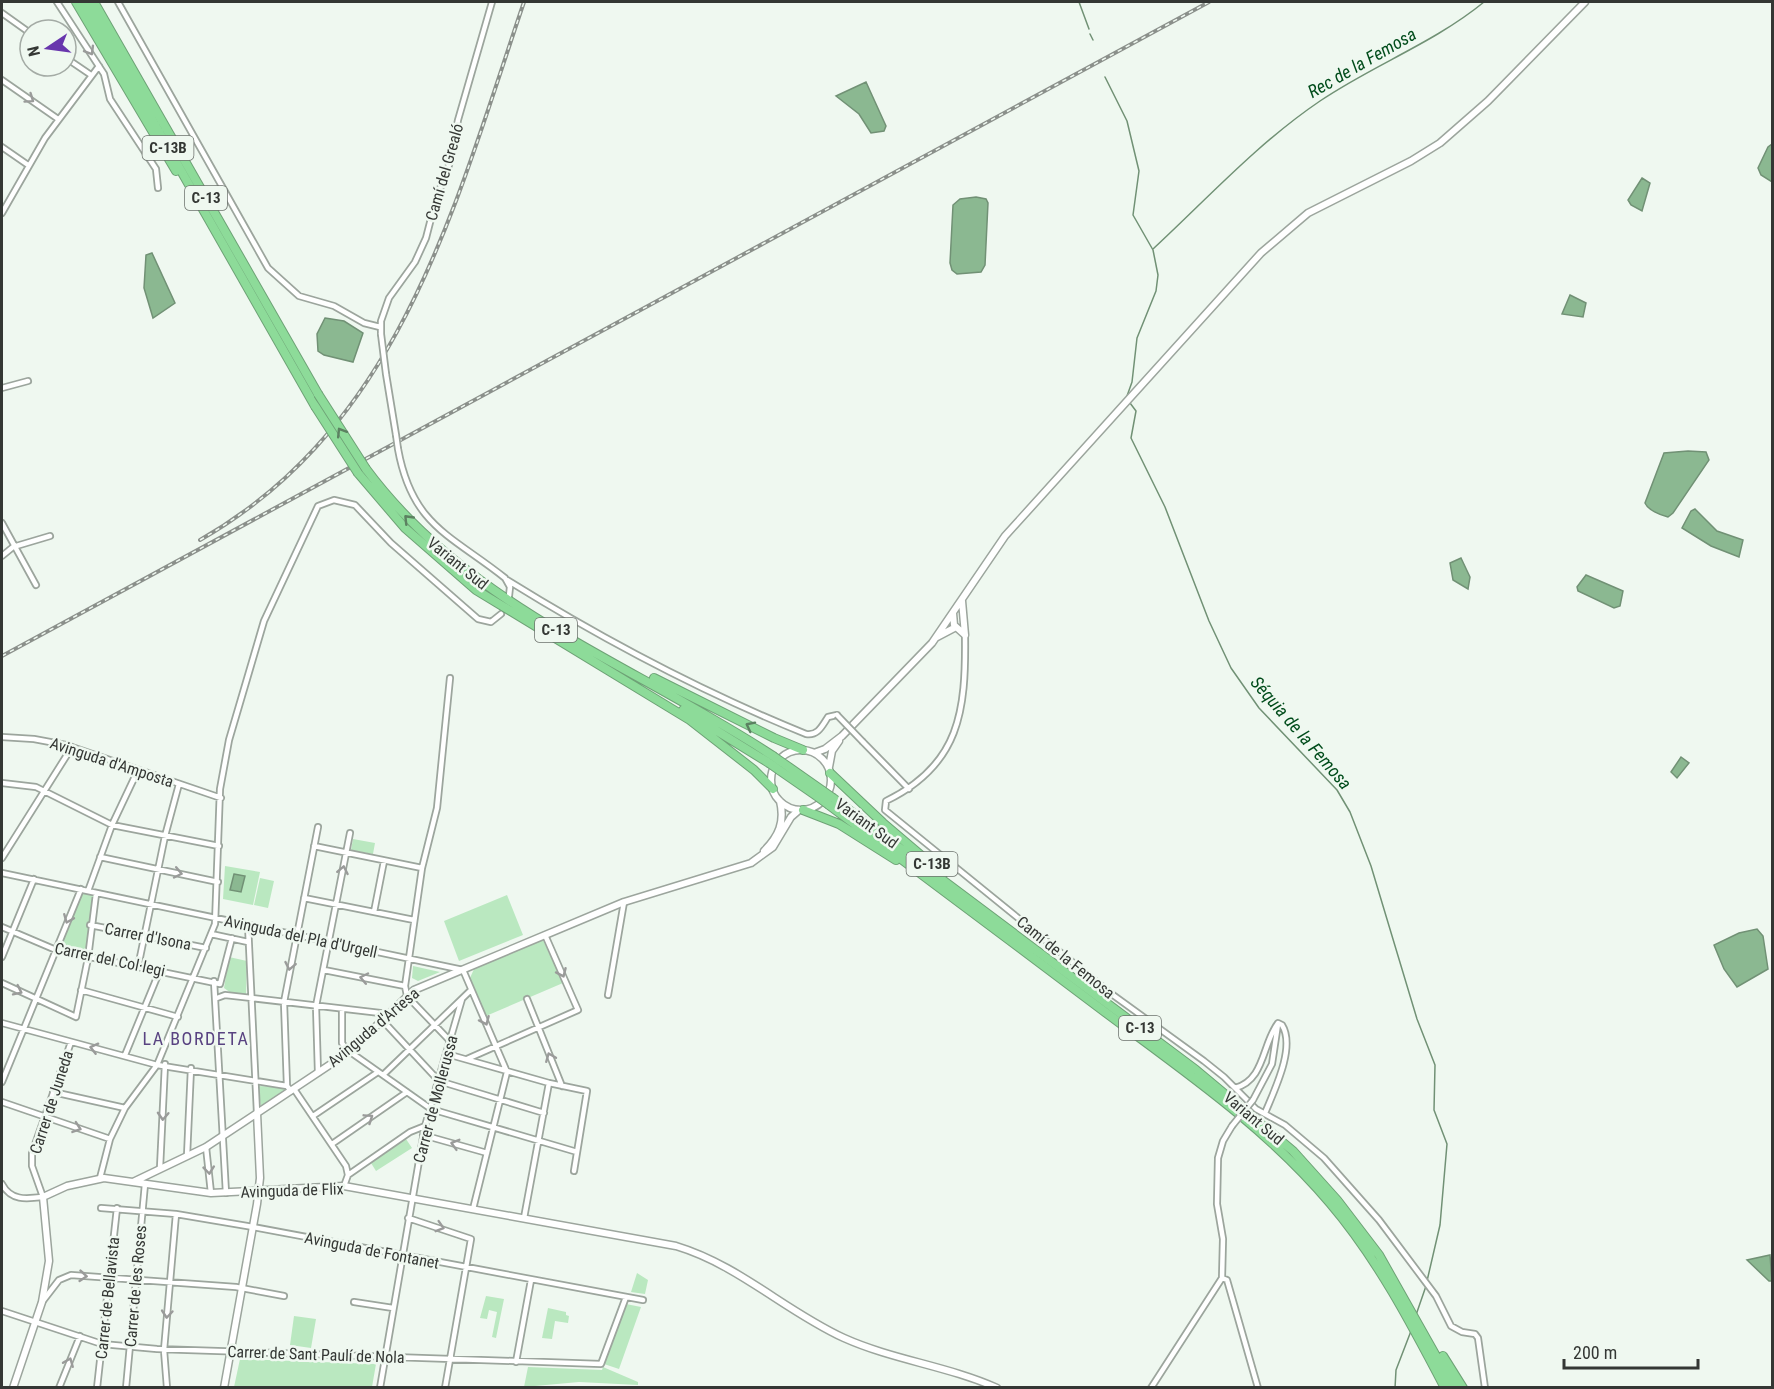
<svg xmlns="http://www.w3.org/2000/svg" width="1774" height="1389" font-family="'Roboto Condensed',sans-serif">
<rect width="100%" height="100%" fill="#eff8f0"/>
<path fill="#bae8c0" d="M 353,839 L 375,843 L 373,854 L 351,850 Z
M 225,866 L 260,872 L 253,905 L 223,899 Z
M 260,878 L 274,881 L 268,908 L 254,905 Z
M 84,893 L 94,896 L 85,953 L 60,947 L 60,944 L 81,894 Z
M 507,895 L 523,935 L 459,961 L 444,921 Z
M 543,940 L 563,983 L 486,1016 L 470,978 L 474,969 Z
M 229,957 L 247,961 L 246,995 L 231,993 L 224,988 Z
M 413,966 L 440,972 L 418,981 L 412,978 Z
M 258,1086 L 282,1087 L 285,1090 L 261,1107 Z
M 406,1139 L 412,1148 L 376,1171 L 371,1163 Z
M 637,1273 L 648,1280 L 645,1294 L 631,1292 Z
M 486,1296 L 504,1299 L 496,1338 L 492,1337 L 497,1312 L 489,1310 L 487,1319 L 480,1318 Z
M 626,1304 L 641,1307 L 619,1369 L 604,1364 Z
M 548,1308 L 566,1312 L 566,1315 L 569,1316 L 568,1323 L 555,1321 L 552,1339 L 542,1338 Z
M 294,1316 L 316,1319 L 311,1348 L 290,1345 Z
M 240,1359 L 376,1364 L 372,1387 L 234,1387 Z
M 528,1367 L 602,1370 L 603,1367 L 638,1382 L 638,1385 L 579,1382 L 524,1387 Z"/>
<path fill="#8bb891" stroke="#719175" stroke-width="1.5" d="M 866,82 L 886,126 L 884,131 L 871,133 L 859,114 L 836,96 Z
M 1772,144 L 1772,182 L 1761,175 L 1758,168 L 1768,147 Z
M 1642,178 L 1650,183 L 1642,211 L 1631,205 L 1628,200 Z
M 976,197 L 986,199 L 988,203 L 985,265 L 981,272 L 957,274 L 952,270 L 950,263 L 953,205 L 960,199 Z
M 152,253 L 175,303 L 153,318 L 144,288 L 146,255 Z
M 1570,295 L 1586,303 L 1583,317 L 1562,314 Z
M 325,318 L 344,321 L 363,333 L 353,362 L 324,355 L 318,351 L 317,334 Z
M 1688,451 L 1706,452 L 1709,460 L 1673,513 L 1668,517 C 1660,515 1648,510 1645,503 L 1664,453 Z
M 1695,509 L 1717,531 L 1743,540 L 1739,557 L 1711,546 L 1682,528 L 1691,511 Z
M 1461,558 L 1470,577 L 1468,589 L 1453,580 L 1450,563 Z
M 1586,575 L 1623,591 L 1620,606 L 1614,608 L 1578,591 L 1577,587 Z
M 1681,757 L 1689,763 L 1677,778 L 1671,772 Z
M 234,874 L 245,876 L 241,892 L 230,890 Z
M 1757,929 L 1763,936 L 1768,969 L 1737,987 L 1724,969 L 1714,945 L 1739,933 Z
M 1770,1255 L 1772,1281 L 1769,1281 L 1747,1260 Z"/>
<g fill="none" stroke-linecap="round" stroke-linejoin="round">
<path stroke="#719175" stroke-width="1.5" d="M 1079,2 L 1089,29
M 1090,34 L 1093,40
M 1105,77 L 1127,121 L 1139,171 L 1133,215 L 1153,250 L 1158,275 L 1156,291 L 1137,338 L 1132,382 L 1127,396
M 1153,249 C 1208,198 1258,143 1320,101 C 1373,65 1434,43 1484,2
M 1130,403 L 1136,411 L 1131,438 L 1165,507 L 1209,621 L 1231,668 L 1259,708 L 1337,790 L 1350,812 L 1371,866 L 1417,1019 L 1435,1065 L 1434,1110 L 1447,1144 L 1440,1225 L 1427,1281
M 1416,1315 L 1426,1286
M 1395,1388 L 1396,1370 L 1411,1331"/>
<g stroke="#9ca59d" stroke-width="8">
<path id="street" d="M 57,2 L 104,74 L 110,99 L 156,169 L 158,188
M 118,2 L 268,268 L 299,296 L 334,306 L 364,323 L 380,327
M 2,13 L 30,33
M 66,58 L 91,75
M 2,80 L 58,119
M 2,147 L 28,165
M 2,213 L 45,138 L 99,66
M 381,334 L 381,321 L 389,298 L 415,262 L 426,238 L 436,199 L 449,165 L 458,120 L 492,2
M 386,374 L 396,435
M 2,388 L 28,381
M 398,449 C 412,526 451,535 505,578 L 510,587 L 509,596
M 2,523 L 36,585
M 2,556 L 13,547 L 50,536
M 507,580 C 602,639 702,692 806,734 C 818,736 822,726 828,717 L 837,715
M 965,635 C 966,711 960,765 886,801 L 885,810 L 1113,995 L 1204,1061 L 1224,1077 L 1256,1109 L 1285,1125 L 1324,1158 L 1379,1220 L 1436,1296 L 1451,1326 L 1462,1332 L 1475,1334 L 1478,1338 L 1485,1388
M 450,678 L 437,808 L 422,868 L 405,986 L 407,996 L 450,1041
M 2,737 L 34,739 L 66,745 L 221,798
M 863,742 L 909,789
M 2,783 L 36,787 L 112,825 L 219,846
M 314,846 L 422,868
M 100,857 L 218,882
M 2,858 L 72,747
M 2,873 L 463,970 L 507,1072 L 473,1209
M 88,891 L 112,825 L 138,770
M 304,898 L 414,920
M 374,912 L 384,861
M 90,925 L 206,948
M 248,925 L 257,1113
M 2,927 L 56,950 L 220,984
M 211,934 L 248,942
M 2,957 L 34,879
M 138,967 L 165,836 L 179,784
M 324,970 L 405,986
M 214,981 L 226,1193
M 2,983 L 76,1017 L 88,958 L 96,894
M 220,984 L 232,938
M 81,990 L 178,1017
M 608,995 L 624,902
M 217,998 L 225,995 L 389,1014
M 527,999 L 562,1086
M 342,1009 L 342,1043 L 346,1049 L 431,1109 L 577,1152
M 383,1021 L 439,1081 L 544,1113
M 2,1023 L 157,1065 L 287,1086 L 291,1091
M 447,1054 L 549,1083 L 587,1091 L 574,1171
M 125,1055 L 160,970
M 467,1059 L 578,1010 L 545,935
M 318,1073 L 316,1006 L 350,833
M 383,1075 L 471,990
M 2,1082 L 81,889
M 287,1086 L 284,1002 L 318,827
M 1235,1088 C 1265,1080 1262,1044 1278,1023 L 1282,1025 C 1296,1047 1274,1091 1265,1113
M 294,1089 L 346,1166 L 348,1175 L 344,1186
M 53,1092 L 125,1108
M 1253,1100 L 1272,1064 L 1278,1024
M 2,1102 L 110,1139
M 313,1116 L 378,1072
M 423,1135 L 487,1153
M 332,1144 L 407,1092
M 206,1147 L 211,1193
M 187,1156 L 191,1068
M 160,1168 L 165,1064
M 348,1175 L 410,1132 L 425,1126
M 100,1178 L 110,1139 L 125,1108 L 157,1065 L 215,924 L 220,789 L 229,740 L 264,621 L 318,506 L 334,500 L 355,505 L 391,543 L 478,619 L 491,622 L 501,614
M 2,1184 C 11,1201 26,1199 43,1197 L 32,1166 L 32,1153 L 71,1042
M 101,1208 L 176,1214 L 253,1227 L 643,1300
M 408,1218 L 471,1239 L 445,1388
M 524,1218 L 549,1083
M 1222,1278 L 1227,1280 L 1258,1388
M 42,1302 L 59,1280 L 71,1275 L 236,1287 L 284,1296
M 354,1302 L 393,1308
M 2,1311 L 102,1344 L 157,1349 L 601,1364 L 626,1297
M 516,1362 L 531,1280
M 59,1388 L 80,1336
M 97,1388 L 117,1208
M 126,1388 L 145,1184
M 167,1388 L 164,1350 L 176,1214
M 380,1388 L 425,1126 L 462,999
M 1151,1388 L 1222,1278 L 1223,1239 L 1217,1204 L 1218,1158 L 1223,1141 L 1232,1126"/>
</g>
<g stroke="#9ca59d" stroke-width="9">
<path id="secondary" d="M 962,601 L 965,635
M 953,613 L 954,625 L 965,635
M 937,637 L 956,627
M771 780a30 30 0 1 1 60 0a30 30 0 1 1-60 0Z
M 814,753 L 825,749 L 842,736 L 932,643 L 1005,536 L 1261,253 L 1308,213 L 1411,161 L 1440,143 L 1488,101 L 1585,2
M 829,767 L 832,751 L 839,741
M 764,851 C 779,836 785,822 780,801
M 133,1182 L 206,1147 L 349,1052 L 414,990 L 624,902 L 751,863 L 773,847 L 791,817 L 799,810
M 13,1388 L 42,1302 L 49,1261 L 43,1197 L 67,1186 L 104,1178 L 211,1193 L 344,1186 L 676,1246 C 739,1265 785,1311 844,1338 C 893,1360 948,1366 997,1388
M 224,1388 L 257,1204 L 260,1178 L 257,1113"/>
</g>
<g stroke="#6ea276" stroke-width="10">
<path id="highway" d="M 76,2 L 176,171
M 85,2 L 315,406
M 94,2 L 318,394
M 366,469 C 468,607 633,664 773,756
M 358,473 L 405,528 L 476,590 L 690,720 L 754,770 L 773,789
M 654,678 L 774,738 L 803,750
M 683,710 L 769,763
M 783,763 L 823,791
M 779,770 L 818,797
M 830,773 L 883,823 L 943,874
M 833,798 L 1196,1070 L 1293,1151 L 1337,1200 L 1379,1255 L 1454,1388
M 829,805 C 921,873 1013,943 1105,1012 C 1184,1071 1266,1127 1330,1203 C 1377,1258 1411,1323 1445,1388
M 803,810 L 839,824 L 896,860
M 1443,1356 L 1463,1388"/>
</g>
<use href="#street" stroke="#fff" stroke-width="4.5"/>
<use href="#secondary" stroke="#fff" stroke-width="6"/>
<use href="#highway" stroke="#8ddb99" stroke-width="8"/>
<g stroke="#8b908b" stroke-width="4">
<path id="rail" d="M 200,540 C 401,425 455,205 524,2
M 2,656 L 1209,2"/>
</g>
<use href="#rail" stroke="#eff8f0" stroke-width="1.5" stroke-dasharray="4.5" stroke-linecap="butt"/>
<g stroke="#9ca59d" stroke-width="8" stroke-linecap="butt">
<path id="street-bridge" d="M 381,334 L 386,374
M 396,435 L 398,449
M 837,715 L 863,742
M 1232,1126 L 1253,1100"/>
</g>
<g stroke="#6ea276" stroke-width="10" stroke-linecap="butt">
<path id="highway-bridge" d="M 318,394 L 366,469
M 315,406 L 358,473
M 773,756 L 783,763
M 769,763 L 779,770
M 823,791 L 833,798
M 818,797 L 829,805"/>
</g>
<use href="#street-bridge" stroke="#fff" stroke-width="4.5"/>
<use href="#highway-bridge" stroke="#8ddb99" stroke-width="8"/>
</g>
<defs><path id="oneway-chevron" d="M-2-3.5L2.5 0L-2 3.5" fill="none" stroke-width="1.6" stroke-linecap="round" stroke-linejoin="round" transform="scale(1.5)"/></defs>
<g stroke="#9a9b9a">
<use href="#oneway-chevron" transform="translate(90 51) rotate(59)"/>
<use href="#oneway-chevron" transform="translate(30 99) rotate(35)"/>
<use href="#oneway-chevron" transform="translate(343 870) rotate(-79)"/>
<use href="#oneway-chevron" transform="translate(178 873) rotate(12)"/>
<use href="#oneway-chevron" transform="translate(68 919) rotate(112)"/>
<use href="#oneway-chevron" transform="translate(290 966) rotate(101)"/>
<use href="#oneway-chevron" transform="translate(562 973) rotate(66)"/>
<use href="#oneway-chevron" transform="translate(364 978) rotate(-168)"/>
<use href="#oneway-chevron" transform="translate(18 991) rotate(26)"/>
<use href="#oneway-chevron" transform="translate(485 1021) rotate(66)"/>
<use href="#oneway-chevron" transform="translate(94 1048) rotate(-166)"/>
<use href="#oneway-chevron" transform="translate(550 1057) rotate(-112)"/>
<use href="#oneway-chevron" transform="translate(163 1116) rotate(93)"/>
<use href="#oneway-chevron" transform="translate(369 1118) rotate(-34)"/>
<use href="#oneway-chevron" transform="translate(77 1128) rotate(19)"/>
<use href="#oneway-chevron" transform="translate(455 1144) rotate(-164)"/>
<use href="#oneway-chevron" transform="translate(209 1170) rotate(84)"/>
<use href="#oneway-chevron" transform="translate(440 1227) rotate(17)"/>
<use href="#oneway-chevron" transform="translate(83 1276) rotate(5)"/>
<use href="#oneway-chevron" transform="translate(167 1314) rotate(95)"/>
<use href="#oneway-chevron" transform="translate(69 1362) rotate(-68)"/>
</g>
<g stroke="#5c8161">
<use href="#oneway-chevron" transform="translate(341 432) rotate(-122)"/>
<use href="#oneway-chevron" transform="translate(408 519) rotate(-134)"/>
<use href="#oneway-chevron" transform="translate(750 726) rotate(-153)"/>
</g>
<g text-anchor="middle" stroke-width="5" stroke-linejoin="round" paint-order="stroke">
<g fill="#eff8f0" stroke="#6c716c" stroke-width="1.5">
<rect x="142.5" y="136" width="51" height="24" rx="4.5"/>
<rect x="185" y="186" width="42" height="24" rx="4.5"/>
<rect x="535" y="618" width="42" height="24" rx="4.5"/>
<rect x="906.5" y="852" width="51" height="24" rx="4.5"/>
<rect x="1119" y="1016" width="42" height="24" rx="4.5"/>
</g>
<g font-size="15" font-weight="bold" fill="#343734">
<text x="168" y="153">C-13B</text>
<text x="206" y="203">C-13</text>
<text x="556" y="635">C-13</text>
<text x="932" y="869">C-13B</text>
<text x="1140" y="1033">C-13</text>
</g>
<g font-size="16" fill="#343734" stroke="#eff8f0">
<text transform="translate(444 172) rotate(-74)" y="6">Camí del Grealó</text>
<text transform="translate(458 563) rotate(39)" y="6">Variant Sud</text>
<text transform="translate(112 762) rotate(18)" y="6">Avinguda d'Amposta</text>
<text transform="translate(867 823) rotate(36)" y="6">Variant Sud</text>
<text transform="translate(148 936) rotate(11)" y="6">Carrer d'Isona</text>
<text transform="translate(301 936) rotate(12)" y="6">Avinguda del Pla d'Urgell</text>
<text transform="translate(1066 957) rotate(39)" y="6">Camí de la Femosa</text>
<text transform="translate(110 959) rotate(12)" y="6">Carrer del Col·legi</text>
<text transform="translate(373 1027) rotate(-40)" y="6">Avinguda d'Artesa</text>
<text transform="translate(435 1099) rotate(-75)" y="6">Carrer de Mollerussa</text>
<text transform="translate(51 1102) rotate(-72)" y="6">Carrer de Juneda</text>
<text transform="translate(1254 1118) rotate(40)" y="6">Variant Sud</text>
<text transform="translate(292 1190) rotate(-2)" y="6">Avinguda de Flix</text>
<text transform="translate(372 1250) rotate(11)" y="6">Avinguda de Fontanet</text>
<text transform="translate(135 1286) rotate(-85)" y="6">Carrer de les Roses</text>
<text transform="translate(107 1298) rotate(-84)" y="6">Carrer de Bellavista</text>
<text transform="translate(316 1354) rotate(2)" y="6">Carrer de Sant Paulí de Nola</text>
</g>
<g font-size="18" font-style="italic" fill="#014c1b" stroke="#eff8f0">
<text transform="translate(1362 63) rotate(-30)" y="6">Rec de la Femosa</text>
<text transform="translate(1301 733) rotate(49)" y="6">Séquia de la Femosa</text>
</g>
<g font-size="18" letter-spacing="1.5" fill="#594381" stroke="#eff8f0">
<text x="196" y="1045">LA BORDETA</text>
</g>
</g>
<rect width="1774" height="1389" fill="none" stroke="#343734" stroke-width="6"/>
<g transform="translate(48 48) rotate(257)"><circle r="28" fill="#eff8f0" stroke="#a4aba5" stroke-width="1.5"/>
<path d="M0-4.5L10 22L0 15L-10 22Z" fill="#6836ad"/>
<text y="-9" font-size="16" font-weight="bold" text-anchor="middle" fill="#343734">N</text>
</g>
<path d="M1564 1359v9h134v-9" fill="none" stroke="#343734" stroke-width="3"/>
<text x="1573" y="1359" font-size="18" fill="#343734" stroke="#eff8f0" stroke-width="4.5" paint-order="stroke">200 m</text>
</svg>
